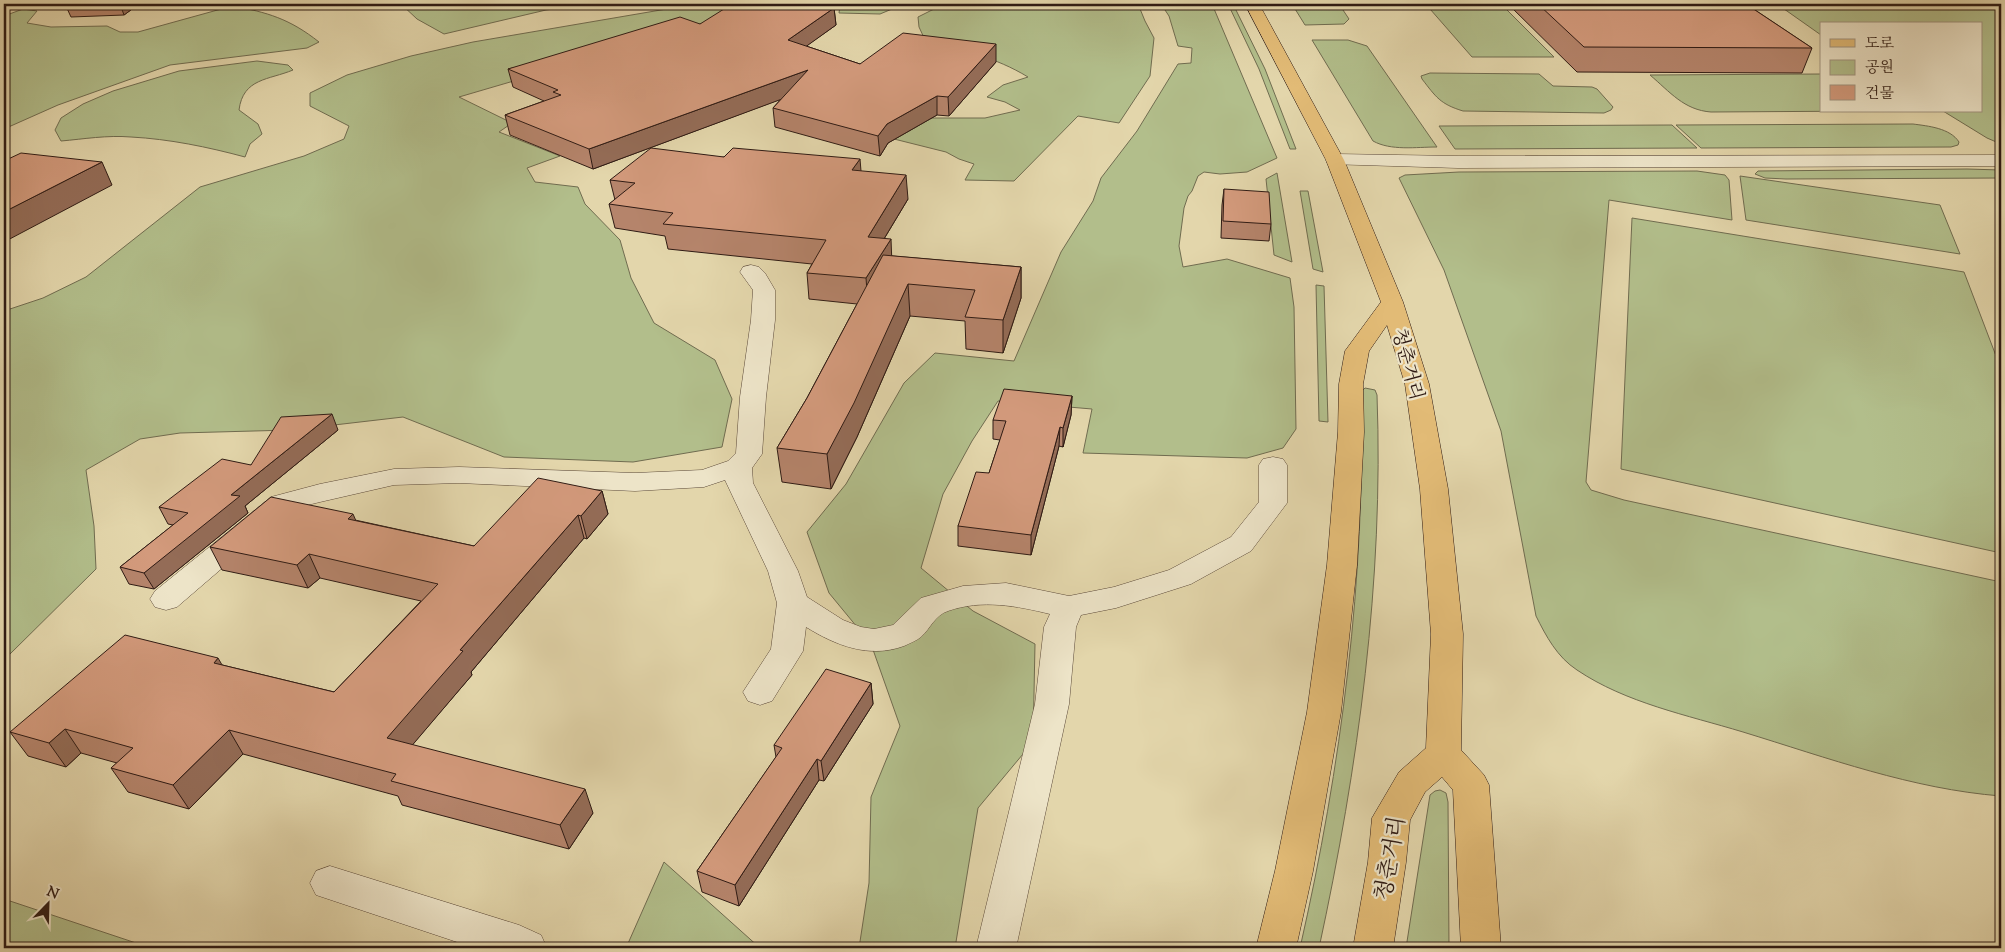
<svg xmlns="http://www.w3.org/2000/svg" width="2005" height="952" font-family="'Sorts Mill Goudy','Noto Serif KR',serif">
<rect width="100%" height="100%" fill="#e3d6ab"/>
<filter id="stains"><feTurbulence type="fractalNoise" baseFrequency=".004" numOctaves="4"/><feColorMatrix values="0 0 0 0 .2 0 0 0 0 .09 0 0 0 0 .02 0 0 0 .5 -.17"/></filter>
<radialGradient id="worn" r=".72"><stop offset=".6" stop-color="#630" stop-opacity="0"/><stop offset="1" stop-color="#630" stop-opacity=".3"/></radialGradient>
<path fill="#b2be8b" stroke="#706c50" d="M 401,4 L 597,4 L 546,10 L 444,34 L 417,19 Z
M 696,4 L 754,4 L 681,32 L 459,97 L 512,123 L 499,132 L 560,156 L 527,168 L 535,182 L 578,187 L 585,204 L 620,240 L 631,278 L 654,323 L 715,360 L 732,399 L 722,447 L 633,462 L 504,457 L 403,417 L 291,430 L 180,433 L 140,439 L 86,470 L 94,526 L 96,569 L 9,655 L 4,658 L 4,311 L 43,298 L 86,277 L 200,187 L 304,156 L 344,139 L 349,126 L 310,106 L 310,93 L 347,75 L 411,56 L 473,42 Z
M 842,4 L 904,4 L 880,14 L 839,13 L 840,5 Z
M 905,4 L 1138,4 L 1145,21 L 1154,38 L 1150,76 L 1119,123 L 1078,116 L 1014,181 L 965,180 L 974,164 L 959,159 L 946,152 L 810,118 L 985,118 L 1020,110 L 1005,102 L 987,97 L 1003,85 L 1028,77 C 995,57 963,50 926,42 L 919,27 L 918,17 L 938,7 Z
M 1161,4 L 1212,4 L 1277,158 L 1247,172 L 1220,174 L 1204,172 L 1198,176 L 1192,191 L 1188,196 L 1184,208 L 1179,246 L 1183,267 L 1227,259 L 1290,278 L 1294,307 L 1296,429 L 1283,448 L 1247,458 L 1083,453 L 1092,409 L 998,401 L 972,441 L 943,494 L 921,568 L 973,611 L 1035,644 L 1033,742 L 978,808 L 955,948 L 859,948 L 869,883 L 871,797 L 900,726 L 871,644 L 829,593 L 807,532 L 846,484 L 904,383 L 935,353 L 1014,361 L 1061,252 L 1093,201 L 1101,178 L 1137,131 L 1178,64 L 1191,63 L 1192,48 L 1178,46 L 1169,16 Z
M 1228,4 L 1233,4 L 1265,69 L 1296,149 L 1290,149 L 1259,69 Z
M 1292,4 L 1339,4 L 1349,19 L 1344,24 L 1305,25 Z
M 1777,4 L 2001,4 L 2001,144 L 1987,138 L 1943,111 L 1981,111 L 1981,24 L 1821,24 L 1821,35 Z
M 232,6 C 267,12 290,19 319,42 L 307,48 L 170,65 L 58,105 L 4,129 L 4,16 L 23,9 L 37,11 L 27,23 L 51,27 L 107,26 L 120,32 L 138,32 Z
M 1430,9 L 1506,9 L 1554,57 L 1472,57 Z
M 1312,40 L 1348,40 L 1367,46 L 1437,147 C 1416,147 1391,151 1373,141 Z
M 257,61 L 288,65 L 293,70 C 269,80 243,78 239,110 L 258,124 L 262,134 L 250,144 L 245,157 C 208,147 169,139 131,137 C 107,135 84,139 61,141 L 55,130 L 61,118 L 83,104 L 113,91 L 179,71 Z
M 1430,73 L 1539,74 L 1553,86 L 1592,87 L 1597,89 L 1613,107 L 1611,110 L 1604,113 L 1463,111 C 1440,104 1436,97 1422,79 L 1421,76 Z
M 1821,74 L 1821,111 L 1875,111 L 1711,112 C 1684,110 1670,92 1650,75 Z
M 1913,124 C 1928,126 1950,128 1959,142 L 1958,145 L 1951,147 L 1701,148 L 1676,125 Z
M 1672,125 L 1697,148 L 1455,149 L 1439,126 Z
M 1967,169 L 2001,170 L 2001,178 L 1786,179 L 1765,178 L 1755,174 L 1758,171 Z
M 1697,171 L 1725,175 L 1729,180 L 1732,220 L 1609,200 L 1586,482 L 1591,490 L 1624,500 L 2001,582 L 2001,796 C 1912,789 1828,758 1743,732 C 1687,715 1626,703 1577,670 C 1557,657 1546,636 1536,616 L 1501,431 L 1444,270 L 1399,178 L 1405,175 L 1459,172 Z
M 1277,173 L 1292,262 L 1274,255 L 1266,179 Z
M 1740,176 L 1940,205 L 1960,254 L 1746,220 Z
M 1300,191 L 1308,191 L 1323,272 L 1313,269 Z
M 1632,218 L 1964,272 L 2001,369 L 2001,553 L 1621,469 Z
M 1316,285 L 1324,286 L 1328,422 L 1319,421 Z
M 1365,388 L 1375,390 L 1377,395 C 1384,580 1358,768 1319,948 L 1300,948 C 1341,768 1366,577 1361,392 Z
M 1440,790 L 1446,793 L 1448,802 L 1449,948 L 1406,948 L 1430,795 L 1435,791 Z
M 664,862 L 760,948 L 626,948 Z
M 4,899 L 151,948 L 4,948 Z"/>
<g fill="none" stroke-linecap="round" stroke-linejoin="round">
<g stroke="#5c4a3a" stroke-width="1">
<path id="street" d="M 1335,154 L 1458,156 L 2001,155 L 2001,166 L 1458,168 L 1328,164 L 1326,160 L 1328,156 Z
M 751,265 L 759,267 L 765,273 L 775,290 L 775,320 L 766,397 L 762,454 L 752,468 L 753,483 L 798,571 L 807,597 L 843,620 L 861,627 L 874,629 L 893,625 L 921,598 L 963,586 L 1006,583 L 1069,596 L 1114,587 L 1169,570 L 1231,537 L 1259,502 L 1259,465 L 1263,459 L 1273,457 L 1283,459 L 1287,465 L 1287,503 L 1251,551 L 1191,584 L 1116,608 L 1081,615 L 1076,627 L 1069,704 L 1016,948 L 976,948 L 1035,704 L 1044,627 L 1050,614 C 1017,606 982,599 948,611 C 935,615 930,629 921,637 C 916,641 910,643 904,646 C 869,659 835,645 806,627 L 803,651 L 772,701 L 760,705 L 748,701 L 743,692 L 771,649 L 777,603 L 768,571 L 725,480 L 704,487 L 635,491 L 459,483 L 394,485 L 320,502 L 291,509 L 177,607 L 166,610 L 155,607 L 150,599 L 155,591 L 271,497 L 320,484 L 394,469 L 459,467 L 635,473 L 702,470 L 728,461 L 736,453 L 740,397 L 751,320 L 753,290 L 740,272 L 743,267 Z
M 330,866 L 519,925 L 541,935 L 547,948 L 475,948 L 316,895 L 310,883 L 316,871 Z"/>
</g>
<g stroke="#2f1b14" stroke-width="1">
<path id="primary" d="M 1245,4 L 1259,4 L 1344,160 L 1403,302 L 1429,384 L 1448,489 L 1463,634 L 1461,750 L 1484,775 L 1489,785 L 1501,948 L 1461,948 L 1453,790 L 1442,777 L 1425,792 L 1410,820 L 1406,862 L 1393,948 L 1353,948 L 1368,862 L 1372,818 L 1399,772 L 1426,748 L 1431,634 L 1420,489 L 1405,384 L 1387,325 L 1369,351 L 1363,384 L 1364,432 L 1357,565 L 1341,712 L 1313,871 L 1296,948 L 1256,948 L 1275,871 L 1307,712 L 1327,565 L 1338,432 L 1339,384 L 1345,351 L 1381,302 L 1326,160 Z"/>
</g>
<use href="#street" fill="#ede4c8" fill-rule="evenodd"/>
<use href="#primary" fill="#e2bb76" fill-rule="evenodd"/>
</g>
<path fill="#b5846b" stroke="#2f1b14" d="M 65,4 L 139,4 L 124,15 L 71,17 Z
M 1508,4 L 1746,4 L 1812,48 L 1802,73 L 1577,72 Z
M 818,5 L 817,6 L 834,8 L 836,25 L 806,46 L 860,64 L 996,62 L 949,116 L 937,115 L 888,143 L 880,156 L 775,127 L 773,108 L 781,99 L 593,169 L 510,135 L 505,115 L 544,101 L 513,87 L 508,69 L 700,24 Z
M 724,157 L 908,199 L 884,239 L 892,256 L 1021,267 L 1021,298 L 1003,353 L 966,349 L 965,321 L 910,316 L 857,437 L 831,489 L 782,482 L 777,448 L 807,398 L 857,304 L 809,299 L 807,273 L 812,264 L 668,249 L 665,236 L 615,228 L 609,204 L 615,200 L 610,180 Z
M 1224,189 L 1271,224 L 1269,241 L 1221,238 L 1222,205 Z
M 1072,396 L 1071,415 L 1063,447 L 1059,446 L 1031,555 L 958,546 L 958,526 L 989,473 L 1000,440 L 993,439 L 993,420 Z
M 338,430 L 245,506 L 248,513 L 154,589 L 129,584 L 120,567 L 173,525 L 168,524 L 159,507 L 251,465 Z
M 602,491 L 608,514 L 587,539 L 584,538 L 471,672 L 472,675 L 412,745 L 593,813 L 569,849 L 402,805 L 398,796 L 243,754 L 189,809 L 128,792 L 111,768 L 117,763 L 81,753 L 66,767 L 28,756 L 10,732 L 222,665 L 334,692 L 421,601 L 320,578 L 308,588 L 222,570 L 210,547 L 355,520 L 474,546 Z
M 871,683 L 873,704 L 824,781 L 819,780 L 739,906 L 702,892 L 697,871 L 776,757 L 774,745 Z"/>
<path fill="#946c57" stroke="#2f1b14" d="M 120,4 L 139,4 L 124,15 Z
M 795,4 L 818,4 L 818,5 L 797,20 Z
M 834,8 L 836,25 L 790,58 L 788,40 Z
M 996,44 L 996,62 L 949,116 L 948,97 Z
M 808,70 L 809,89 L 593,169 L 589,149 Z
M 937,96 L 937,115 L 888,143 L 880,156 L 878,136 L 887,124 Z
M 860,159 L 862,183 L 852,170 Z
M 102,162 L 112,185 L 4,242 L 4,212 Z
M 906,175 L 908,199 L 870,262 L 868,237 Z
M 891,239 L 892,265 L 868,305 L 866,278 Z
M 1021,267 L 1021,298 L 1003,353 L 1003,320 Z
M 908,284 L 910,316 L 857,437 L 831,489 L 827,454 Z
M 1072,396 L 1071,415 L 1063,447 L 1063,428 Z
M 332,414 L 338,430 L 245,506 L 248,513 L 154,589 L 144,573 L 231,495 Z
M 1060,427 L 1059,446 L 1031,555 L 1031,535 Z
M 602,491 L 608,514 L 587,539 L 581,516 Z
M 353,514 L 363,537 L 348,519 Z
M 578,515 L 584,538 L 471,672 L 472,675 L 398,762 L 387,738 L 460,650 Z
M 309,554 L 320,578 L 308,588 L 297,565 Z
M 218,658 L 232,682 L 214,663 Z
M 871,683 L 873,704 L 824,781 L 821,761 Z
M 65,729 L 81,753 L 66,767 L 49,743 Z
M 229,730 L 243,754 L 189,809 L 173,785 Z
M 817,759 L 819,780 L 739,906 L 735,885 Z
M 585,789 L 593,813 L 569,849 L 560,825 Z"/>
<path fill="#d39a7c" stroke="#2f1b14" d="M 732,4 L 798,4 L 834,8 L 788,40 L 860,64 L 903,33 L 996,44 L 948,97 L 937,96 L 887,124 L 878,136 L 773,108 L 808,70 L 589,149 L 505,115 L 561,95 L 553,92 L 558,90 L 508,69 L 680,17 L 700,24 Z
M 1538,4 L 1746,4 L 1812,48 L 1584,47 Z
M 651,148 L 724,157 L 733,148 L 860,159 L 852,170 L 906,175 L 868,237 L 891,239 L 866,278 L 807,273 L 826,240 L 663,224 L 673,213 L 609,204 L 635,183 L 610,180 Z
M 21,153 L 102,162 L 4,212 L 4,161 Z
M 1224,189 L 1269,192 L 1271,224 L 1223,221 Z
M 883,255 L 1021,267 L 1003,320 L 965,317 L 975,290 L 908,284 L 854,403 L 827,454 L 777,448 L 807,398 Z
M 1004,389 L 1072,396 L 1063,428 L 1060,427 L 1031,535 L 958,526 L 976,472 L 989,473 L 1006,421 L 993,420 Z
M 332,414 L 231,495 L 240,496 L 144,573 L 120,567 L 188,513 L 159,507 L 222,459 L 251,465 L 281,417 Z
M 538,478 L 602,491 L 581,516 L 578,515 L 460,650 L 463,651 L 387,738 L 585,789 L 560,825 L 391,781 L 396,774 L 229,730 L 173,785 L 111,768 L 133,748 L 65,729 L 49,743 L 10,732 L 125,635 L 218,658 L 214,663 L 334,692 L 438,584 L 309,554 L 297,565 L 210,547 L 271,497 L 353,514 L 348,519 L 474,546 Z
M 826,669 L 871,683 L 821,761 L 817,759 L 735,885 L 697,871 L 782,748 L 774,745 Z"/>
<g text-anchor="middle" stroke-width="4.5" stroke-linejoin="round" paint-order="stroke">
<g font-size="19" fill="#2f1b14" stroke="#ede4c8">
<text transform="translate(1409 364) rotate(75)" y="7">청춘거리</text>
</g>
<g font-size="22" fill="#2f1b14" stroke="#ede4c8">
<text transform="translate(1389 858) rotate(-80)" y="8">청춘거리</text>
</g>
</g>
<rect width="2005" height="952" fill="none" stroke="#e3d6ab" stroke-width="20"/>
<rect x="5" y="5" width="1995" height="942" fill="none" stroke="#2f1b14" stroke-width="2.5"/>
<rect x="10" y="10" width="1985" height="932" fill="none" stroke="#2f1b14"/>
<rect x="1820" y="22" width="162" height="90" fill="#ede4c8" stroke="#a19480"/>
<rect x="1830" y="39" width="25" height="8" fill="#e2bb76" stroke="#a19480"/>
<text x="1865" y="48" font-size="15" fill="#2f1b14">도로</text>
<rect x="1830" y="60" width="25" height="15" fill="#b2be8b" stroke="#a19480"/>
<text x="1865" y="72" font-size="15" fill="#2f1b14">공원</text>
<rect x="1830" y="85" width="25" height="15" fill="#d39a7c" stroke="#a19480"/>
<text x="1865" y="98" font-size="15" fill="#2f1b14">건물</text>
<g transform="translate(48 904) rotate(23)" stroke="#ede4c8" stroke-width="4" paint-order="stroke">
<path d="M0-4L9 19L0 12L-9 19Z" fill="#2f1b14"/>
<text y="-8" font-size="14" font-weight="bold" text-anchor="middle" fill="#2f1b14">N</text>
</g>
<rect width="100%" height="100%" filter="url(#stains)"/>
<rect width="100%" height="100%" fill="url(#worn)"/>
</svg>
